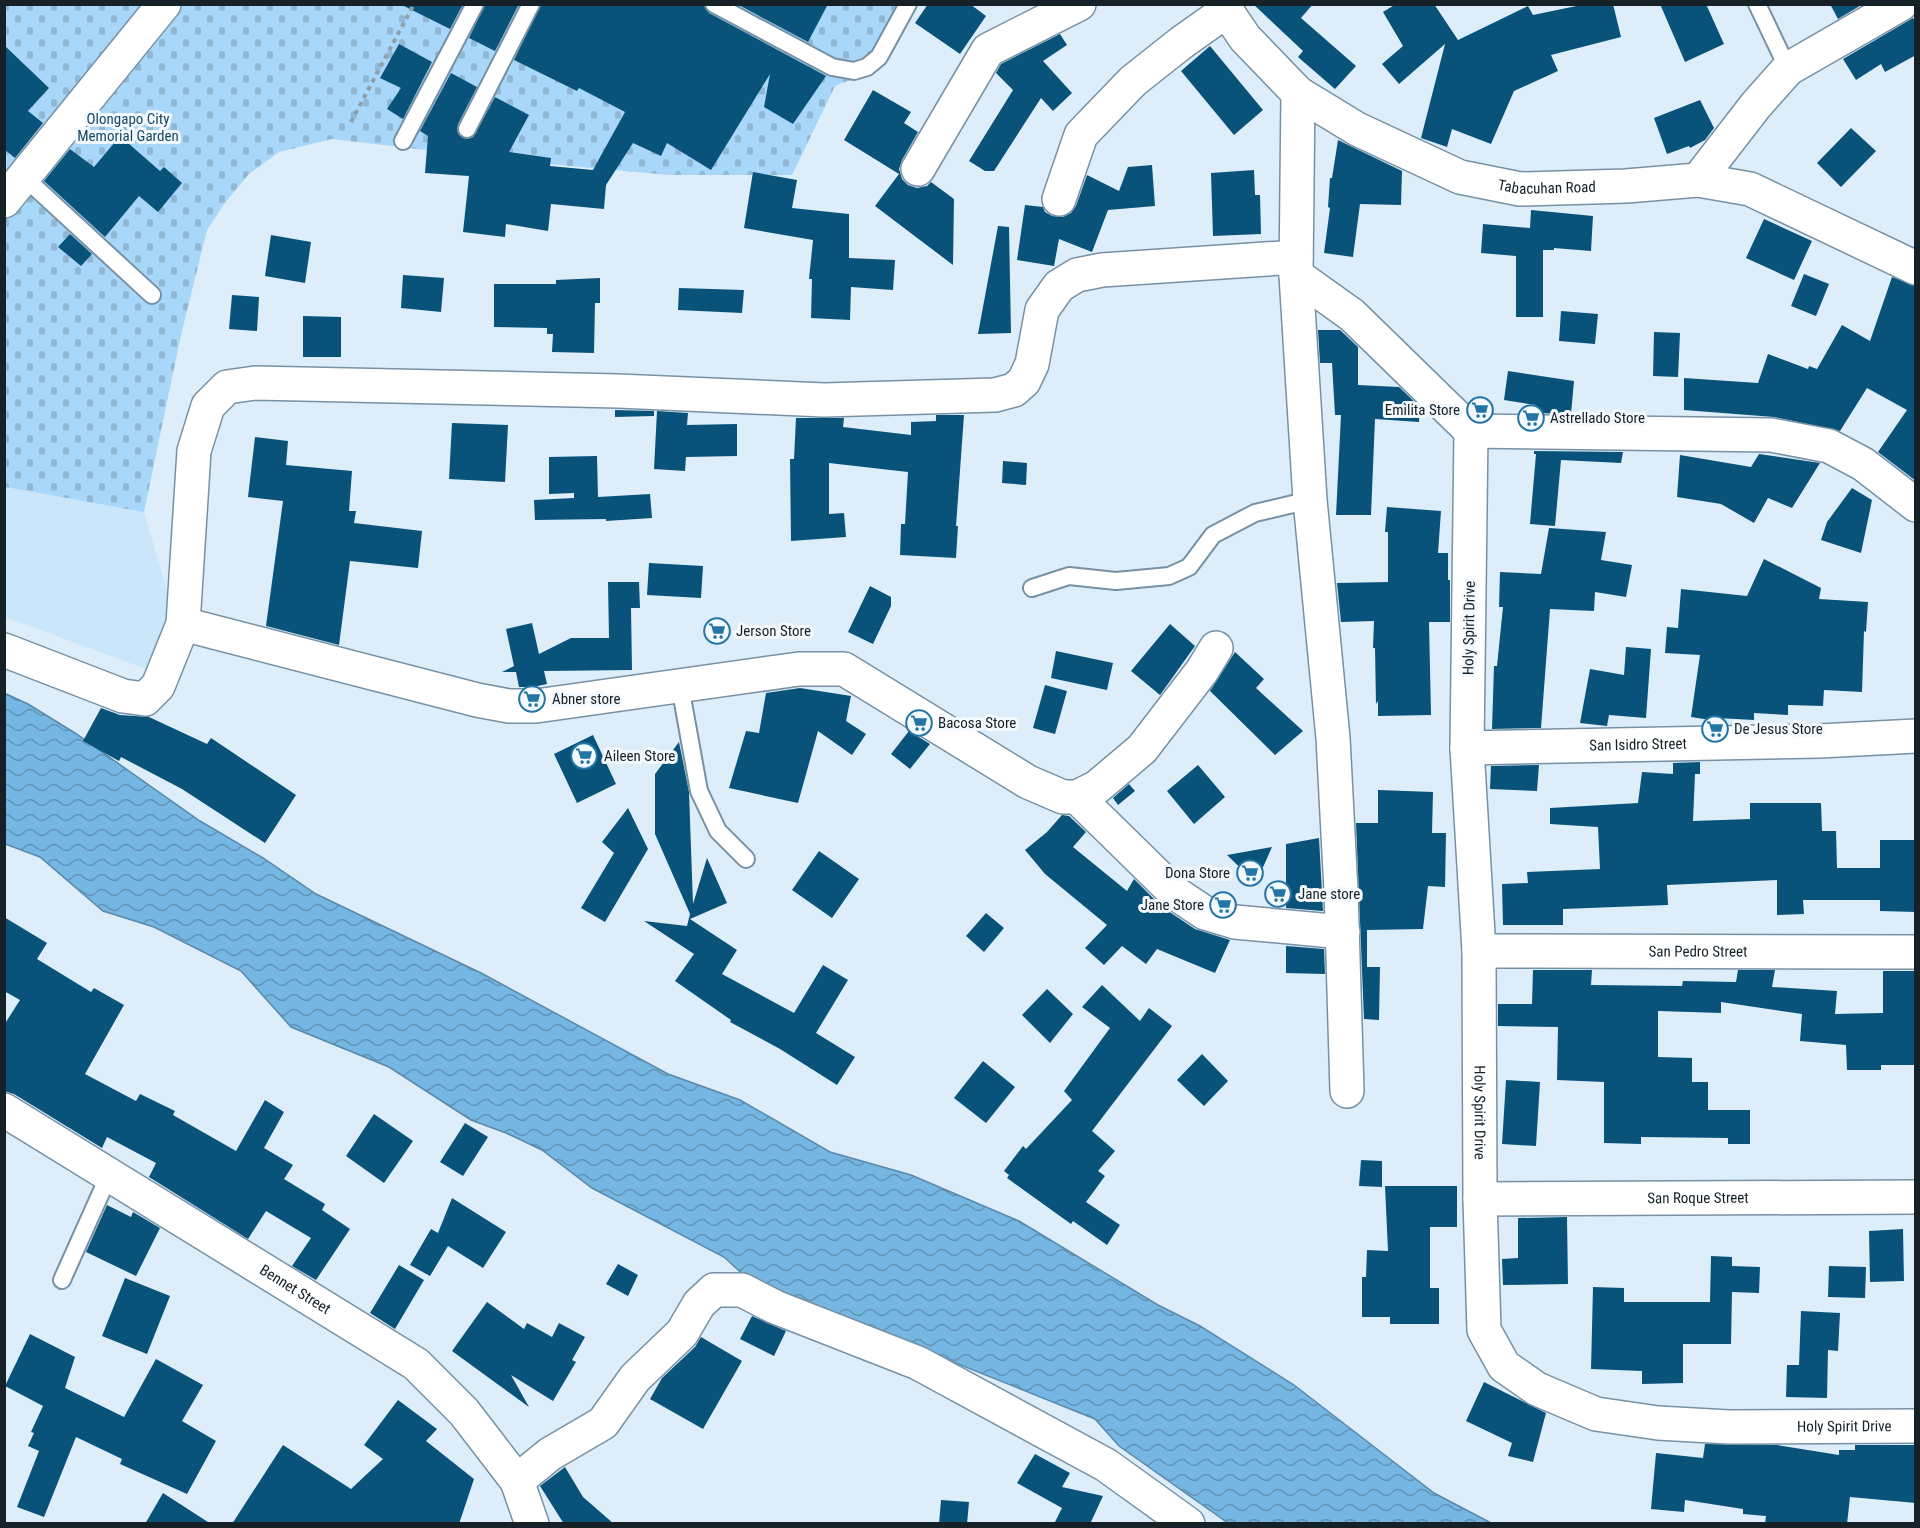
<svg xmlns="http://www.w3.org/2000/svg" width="1920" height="1528" font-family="'Roboto Condensed',sans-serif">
<defs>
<pattern id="cemetery-stones" width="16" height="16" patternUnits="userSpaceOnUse" patternTransform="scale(1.5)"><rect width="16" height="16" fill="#a8d7f9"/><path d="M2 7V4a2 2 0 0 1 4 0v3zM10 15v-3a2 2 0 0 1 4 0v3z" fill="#90b8d5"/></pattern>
<pattern id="water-waves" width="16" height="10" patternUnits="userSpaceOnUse" patternTransform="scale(1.5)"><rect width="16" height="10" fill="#76b6e3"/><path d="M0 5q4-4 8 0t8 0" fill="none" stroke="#6094b8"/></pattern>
</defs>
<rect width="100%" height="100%" fill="#ddeefa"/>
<path fill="#cae6fa" d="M 4,487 L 144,512 L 176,621 L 146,669 L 5,617 Z"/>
<path fill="url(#cemetery-stones)" d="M 4,5 L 905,5 L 855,78 L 835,86 L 792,175 L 669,175 L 547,164 L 332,139 L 279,152 L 249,174 L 224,204 L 207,230 L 181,335 L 144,512 L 5,487 Z"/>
<path fill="url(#water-waves)" stroke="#5989ab" stroke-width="1.5" d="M 4,693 L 28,704 L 75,733 L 200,821 L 263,858 L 316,894 L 481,973 L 668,1074 L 740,1100 L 830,1152 L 911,1175 L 1019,1221 L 1158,1305 L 1200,1326 L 1294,1385 L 1434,1493 L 1491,1523 L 1228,1523 L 1119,1446 L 1095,1419 L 749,1280 L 724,1257 L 592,1188 L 542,1150 L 506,1133 L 471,1120 L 389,1067 L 291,1027 L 241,971 L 154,927 L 103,911 L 40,857 L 5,844 Z"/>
<path fill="#09537b" d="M 400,4 L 463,4 L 450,29 Z
M 485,4 L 519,4 L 495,51 L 469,38 Z
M 541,4 L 704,4 L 709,13 L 826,76 L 793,124 L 764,107 L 770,74 L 711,170 L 667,143 L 661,156 L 633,143 L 606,185 L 604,209 L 551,204 L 548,231 L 506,224 L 505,237 L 463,232 L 469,176 L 425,173 L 428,136 L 420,131 L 451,73 L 477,87 L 458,124 L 457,130 L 459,135 L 467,139 L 473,137 L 495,97 L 529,115 L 509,152 L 551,158 L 550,166 L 593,170 L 625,112 L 579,88 L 577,91 L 514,60 Z
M 737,4 L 828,4 L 808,42 Z
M 928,4 L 970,4 L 986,16 L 960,54 L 915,23 Z
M 1253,4 L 1313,4 L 1301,18 L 1356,66 L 1335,89 L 1298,57 L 1303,51 Z
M 1396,4 L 1434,4 L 1458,40 L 1528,6 L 1533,15 L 1586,4 L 1613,4 L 1621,37 L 1551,55 L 1558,71 L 1514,91 L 1491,144 L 1452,129 L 1447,147 L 1421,138 L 1445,44 L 1399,84 L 1382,64 L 1403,46 L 1383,12 Z
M 1660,4 L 1706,4 L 1724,44 L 1685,62 Z
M 1830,4 L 1863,4 L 1838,19 Z
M 1913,18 L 1916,23 L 1916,55 L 1885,72 L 1881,64 L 1856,80 L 1843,59 Z
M 1060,34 L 1067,45 L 1043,61 L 1072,93 L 1053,111 L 1041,98 L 994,171 L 985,171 L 969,161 L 1013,90 L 996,73 L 1001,64 Z
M 399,44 L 432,62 L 403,119 L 387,109 L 401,88 L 380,78 Z
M 4,45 L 49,88 L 28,111 L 43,123 L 15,158 L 4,149 Z
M 1210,46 L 1263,110 L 1234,135 L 1181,71 Z
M 873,90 L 911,112 L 904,123 L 918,132 L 902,160 L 899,169 L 902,179 L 908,185 L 917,188 L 927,186 L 931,182 L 954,199 L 953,265 L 875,206 L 899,174 L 844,140 Z
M 1700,100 L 1714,128 L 1705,140 L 1690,148 L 1689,146 L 1667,154 L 1654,118 Z
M 1851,128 L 1876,151 L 1841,187 L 1817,163 Z
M 120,136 L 160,171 L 164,167 L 182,183 L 158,212 L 139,196 L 105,237 L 44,181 L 70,149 L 94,167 Z
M 1338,140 L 1402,171 L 1401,205 L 1360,204 L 1353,257 L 1324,253 L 1330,208 L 1328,207 L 1330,178 L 1332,178 Z
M 1152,165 L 1155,206 L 1108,210 L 1092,252 L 1059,239 L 1054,266 L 1017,260 L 1025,205 L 1043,207 L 1045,212 L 1052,216 L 1063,217 L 1071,213 L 1076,206 L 1087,175 L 1119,191 L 1128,167 Z
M 1254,170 L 1255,195 L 1260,195 L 1261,234 L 1213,236 L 1211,173 Z
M 753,172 L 797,180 L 792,208 L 849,214 L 849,258 L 895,260 L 893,290 L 851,287 L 850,320 L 811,318 L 812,279 L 809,279 L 813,240 L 744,228 Z
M 1531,210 L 1593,216 L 1591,251 L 1554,248 L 1554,250 L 1543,250 L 1543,317 L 1516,317 L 1516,256 L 1481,253 L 1483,224 L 1530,228 Z
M 1764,219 L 1812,241 L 1794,280 L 1746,258 Z
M 998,226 L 1009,227 L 1011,333 L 978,334 Z
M 70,234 L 92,254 L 81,266 L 58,247 Z
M 271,235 L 311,242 L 305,283 L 265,276 Z
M 1804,274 L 1829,284 L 1816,316 L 1791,306 Z
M 403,275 L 444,278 L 441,312 L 401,308 Z
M 1892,277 L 1916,286 L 1916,481 L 1878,452 L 1907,410 L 1867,388 L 1840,431 L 1774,417 L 1684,410 L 1684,378 L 1758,383 L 1768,354 L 1808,369 L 1809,366 L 1817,369 L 1842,325 L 1870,341 Z
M 600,278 L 600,303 L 595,303 L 594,353 L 552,352 L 553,334 L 547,334 L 547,328 L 494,327 L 494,284 L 556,284 L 556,280 Z
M 679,288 L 744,290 L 742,313 L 678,310 Z
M 232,295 L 259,297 L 257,331 L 229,329 Z
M 1561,311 L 1598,314 L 1595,344 L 1559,341 Z
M 303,316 L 341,317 L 341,357 L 303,357 Z
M 1318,330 L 1340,330 L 1358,347 L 1358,385 L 1399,387 L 1420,407 L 1419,422 L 1375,419 L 1371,515 L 1336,515 L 1341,415 L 1335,415 L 1332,363 L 1320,363 Z
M 1654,332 L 1680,333 L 1678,377 L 1653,376 Z
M 1508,371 L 1574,381 L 1571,414 L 1536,413 L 1536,405 L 1504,400 Z
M 615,410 L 654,411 L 654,416 L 615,417 Z
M 657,411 L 688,413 L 687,425 L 737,424 L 737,456 L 686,457 L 685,471 L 654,469 Z
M 936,415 L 964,415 L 956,526 L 958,526 L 956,558 L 900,555 L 901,524 L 905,524 L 908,472 L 829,463 L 829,514 L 844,513 L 846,537 L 791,541 L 790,459 L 794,459 L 796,418 L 844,418 L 843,427 L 911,435 L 911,422 L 936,421 Z
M 452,423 L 508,425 L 505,482 L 449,479 Z
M 255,437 L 288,441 L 286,465 L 352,471 L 349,511 L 356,511 L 354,523 L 422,531 L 418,568 L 350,561 L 339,645 L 266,626 L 283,501 L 248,497 Z
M 1534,451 L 1623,452 L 1621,463 L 1561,460 L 1555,526 L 1530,524 L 1536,454 L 1534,454 Z
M 1759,454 L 1820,463 L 1792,508 L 1768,498 L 1754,523 L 1721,504 L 1677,497 L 1680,455 L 1751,467 Z
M 597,456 L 598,497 L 650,494 L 652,518 L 606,521 L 606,519 L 535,520 L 534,500 L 574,498 L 574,493 L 549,494 L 549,457 Z
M 1003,461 L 1027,463 L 1026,485 L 1002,483 Z
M 1852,488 L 1872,500 L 1861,553 L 1821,540 L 1827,522 Z
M 1387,507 L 1441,511 L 1438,553 L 1448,553 L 1448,580 L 1450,580 L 1450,622 L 1429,622 L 1431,715 L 1378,716 L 1378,701 L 1376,704 L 1375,648 L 1373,648 L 1374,621 L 1341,622 L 1337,583 L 1388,582 L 1388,532 L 1385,532 Z
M 1549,528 L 1606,532 L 1601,560 L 1632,565 L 1626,597 L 1595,592 L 1594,611 L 1550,609 L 1541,728 L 1492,729 L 1494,666 L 1497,666 L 1503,607 L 1499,607 L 1500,572 L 1541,574 Z
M 1764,559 L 1821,588 L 1819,599 L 1868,602 L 1866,632 L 1864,631 L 1862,692 L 1824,690 L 1823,706 L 1788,705 L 1788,715 L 1754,713 L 1754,720 L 1717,718 L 1717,721 L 1691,717 L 1700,655 L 1665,653 L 1667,627 L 1678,628 L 1681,589 L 1747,596 Z
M 649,563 L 703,566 L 701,598 L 647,595 Z
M 608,582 L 639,582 L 640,608 L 631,608 L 632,670 L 544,671 L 547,684 L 533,687 L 519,687 L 516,672 L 502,672 L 514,666 L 506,629 L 532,623 L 539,654 L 571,638 L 609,638 Z
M 870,586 L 891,597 L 891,606 L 873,644 L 848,632 Z
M 1170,624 L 1195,646 L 1160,695 L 1131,671 Z
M 1626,647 L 1651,649 L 1646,718 L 1609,715 L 1607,726 L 1580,723 L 1590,669 L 1624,675 Z
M 1056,651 L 1113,663 L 1107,690 L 1051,678 Z
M 1235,652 L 1264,679 L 1256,688 L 1303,731 L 1275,755 L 1210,691 Z
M 1045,685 L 1067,691 L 1055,734 L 1033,728 Z
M 800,688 L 851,696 L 846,721 L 866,734 L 852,755 L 818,731 L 798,803 L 729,788 L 746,731 L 759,733 L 766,693 Z
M 101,708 L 120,715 L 149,717 L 207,744 L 211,738 L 296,795 L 265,843 L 182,789 L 121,757 L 119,761 L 83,741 Z
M 909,731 L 930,744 L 910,769 L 891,754 Z
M 593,735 L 616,784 L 577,803 L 554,754 Z
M 679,742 L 689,792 L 693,904 L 707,858 L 727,903 L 690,919 L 737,950 L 722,974 L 794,1013 L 823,965 L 848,980 L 816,1033 L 855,1057 L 837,1085 L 780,1049 L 730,1022 L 731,1020 L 675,981 L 694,954 L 644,921 L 687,926 L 690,914 L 655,834 L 655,774 Z
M 1700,762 L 1700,774 L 1695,774 L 1693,821 L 1750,819 L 1750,803 L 1821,803 L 1822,831 L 1836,831 L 1837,868 L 1880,868 L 1880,840 L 1916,840 L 1916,912 L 1880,911 L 1880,900 L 1803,900 L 1804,914 L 1777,915 L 1777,880 L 1667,885 L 1668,905 L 1563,909 L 1563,925 L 1503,925 L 1502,884 L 1528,883 L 1527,872 L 1600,869 L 1598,827 L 1550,824 L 1550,808 L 1638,803 L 1642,772 L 1673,774 L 1673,763 Z
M 1198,765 L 1225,797 L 1194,824 L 1167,791 Z
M 1539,765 L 1537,791 L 1490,789 L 1491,766 Z
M 1129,784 L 1135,791 L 1118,805 L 1113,798 Z
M 1378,790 L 1433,792 L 1432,833 L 1446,833 L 1445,887 L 1428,886 L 1423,929 L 1367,930 L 1367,967 L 1380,967 L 1379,1020 L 1364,1019 L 1356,823 L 1378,823 Z
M 628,808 L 648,849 L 605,922 L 581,908 L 614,853 L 602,842 Z
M 1062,815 L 1069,816 L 1086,832 L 1073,847 L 1127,891 L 1134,879 L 1162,907 L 1195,929 L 1230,940 L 1215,973 L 1157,949 L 1146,964 L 1122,946 L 1104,965 L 1085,948 L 1107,925 L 1045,874 L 1025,850 L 1047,832 Z
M 1319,838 L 1323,911 L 1286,908 L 1286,844 Z
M 1272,847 L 1256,883 L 1227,855 Z
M 819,851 L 859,879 L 832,918 L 792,890 Z
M 986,913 L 1004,928 L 984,952 L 966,936 Z
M 4,917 L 47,943 L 37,959 L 91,992 L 94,988 L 124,1005 L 85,1074 L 136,1101 L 140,1094 L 175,1111 L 173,1115 L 236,1151 L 265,1100 L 284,1112 L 264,1148 L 293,1165 L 284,1179 L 325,1204 L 322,1210 L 350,1229 L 316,1280 L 292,1266 L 311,1238 L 266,1211 L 248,1239 L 149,1177 L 156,1163 L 107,1137 L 102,1148 L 14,1094 L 4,1091 L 4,1025 L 20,1000 L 4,991 Z
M 1286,946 L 1324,949 L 1325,974 L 1286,973 Z
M 1533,970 L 1592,970 L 1591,985 L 1682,986 L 1683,981 L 1736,982 L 1738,970 L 1775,970 L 1772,987 L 1837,991 L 1835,1014 L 1883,1013 L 1883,971 L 1916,971 L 1916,1065 L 1881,1065 L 1881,1070 L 1847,1070 L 1846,1045 L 1800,1041 L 1802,1014 L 1721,1002 L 1721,1013 L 1658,1011 L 1658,1057 L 1692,1058 L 1692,1082 L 1708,1082 L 1708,1110 L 1750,1110 L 1750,1144 L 1728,1144 L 1728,1138 L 1641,1137 L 1641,1144 L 1604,1143 L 1604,1082 L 1557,1080 L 1558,1027 L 1498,1026 L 1498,1004 L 1532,1004 Z
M 1102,985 L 1140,1021 L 1149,1008 L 1172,1026 L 1092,1131 L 1115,1151 L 1098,1171 L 1105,1176 L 1086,1202 L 1120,1225 L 1107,1245 L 1073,1221 L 1071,1224 L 1007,1178 L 1009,1175 L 1004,1171 L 1023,1146 L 1026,1149 L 1072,1100 L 1064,1091 L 1110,1028 L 1082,1007 Z
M 1047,989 L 1073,1014 L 1050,1043 L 1022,1015 Z
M 1202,1054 L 1228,1081 L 1204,1106 L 1177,1080 Z
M 983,1061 L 1015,1087 L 986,1123 L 954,1098 Z
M 1506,1080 L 1540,1082 L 1536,1146 L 1502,1144 Z
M 374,1114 L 413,1141 L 384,1183 L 346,1156 Z
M 465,1123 L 488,1137 L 463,1176 L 440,1162 Z
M 1361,1160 L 1382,1161 L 1382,1187 L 1359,1186 Z
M 1385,1186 L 1457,1186 L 1457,1227 L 1430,1227 L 1430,1288 L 1439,1288 L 1439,1324 L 1390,1324 L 1390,1317 L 1362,1317 L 1362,1277 L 1366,1277 L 1367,1250 L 1388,1251 Z
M 452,1198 L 506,1232 L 483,1268 L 448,1246 L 430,1276 L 410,1265 L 431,1229 L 438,1233 Z
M 107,1205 L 131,1217 L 133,1212 L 160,1228 L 136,1276 L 86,1252 Z
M 1567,1217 L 1568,1284 L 1503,1285 L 1502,1259 L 1518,1258 L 1518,1218 Z
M 1903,1229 L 1904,1281 L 1870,1282 L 1869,1231 Z
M 1711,1256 L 1732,1257 L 1732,1266 L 1760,1267 L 1759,1293 L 1732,1292 L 1731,1344 L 1683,1344 L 1683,1383 L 1642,1384 L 1642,1371 L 1591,1369 L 1593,1287 L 1624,1288 L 1624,1302 L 1710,1302 Z
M 618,1264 L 638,1275 L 628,1296 L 606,1284 Z
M 399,1265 L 424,1280 L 395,1329 L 370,1313 Z
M 1829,1266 L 1866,1267 L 1865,1298 L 1828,1297 Z
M 125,1278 L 170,1296 L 147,1354 L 102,1336 Z
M 487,1302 L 524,1329 L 527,1323 L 552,1337 L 559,1323 L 585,1337 L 572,1360 L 576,1362 L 553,1401 L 511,1375 L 529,1407 L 452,1351 Z
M 1801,1311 L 1840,1313 L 1838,1351 L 1828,1350 L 1827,1398 L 1786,1397 L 1787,1365 L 1799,1365 Z
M 752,1316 L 786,1331 L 774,1356 L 740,1339 Z
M 30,1334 L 75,1357 L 65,1388 L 124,1417 L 156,1359 L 203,1385 L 182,1421 L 216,1441 L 187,1494 L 120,1464 L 122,1459 L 76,1437 L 44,1517 L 17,1507 L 39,1451 L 28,1446 L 34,1433 L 31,1432 L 43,1406 L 5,1386 Z
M 701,1337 L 742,1361 L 703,1429 L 650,1399 L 662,1378 L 695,1347 Z
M 1484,1382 L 1546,1413 L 1533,1462 L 1508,1456 L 1512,1443 L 1466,1421 Z
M 398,1400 L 437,1429 L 426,1441 L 474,1479 L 459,1524 L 232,1524 L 283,1445 L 351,1489 L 383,1459 L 364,1445 Z
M 1705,1444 L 1777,1445 L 1839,1455 L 1839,1450 L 1855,1450 L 1855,1445 L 1916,1445 L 1916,1503 L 1850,1497 L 1847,1524 L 1765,1524 L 1766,1516 L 1743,1514 L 1743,1509 L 1685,1500 L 1684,1512 L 1651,1509 L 1656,1453 L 1703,1458 Z
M 1035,1454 L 1070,1473 L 1062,1487 L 1103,1496 L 1090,1524 L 1054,1524 L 1062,1508 L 1017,1483 Z
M 565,1467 L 583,1497 L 614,1524 L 564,1524 L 540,1486 Z
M 163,1493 L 211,1524 L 145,1524 Z
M 941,1500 L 969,1502 L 967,1524 L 939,1524 Z"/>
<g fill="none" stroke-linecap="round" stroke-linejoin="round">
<g stroke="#7791a4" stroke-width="20">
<path id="service" d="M 714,4 L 832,67 L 854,71 L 867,67 L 879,57 L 908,4
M 1757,4 L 1788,69
M 467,129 L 531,4
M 403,141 L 475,4
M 24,177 L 152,295
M 1032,588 L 1069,576 L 1116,581 L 1169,576 L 1189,567 L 1213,535 L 1255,513 L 1310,500
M 680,686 L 699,791 L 718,831 L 746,859
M 62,1280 L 109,1175"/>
</g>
<g stroke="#7791a4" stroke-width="36">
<g id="minor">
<path id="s1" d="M 1222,4 L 1245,38 L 1298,93 L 1357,129 L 1460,177 L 1520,189 L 1626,186 L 1698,180 L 1750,189 L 1916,268"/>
<path d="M 1298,93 L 1296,275 L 1310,500 L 1333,738 L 1341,891 L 1347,1091"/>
<path d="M 918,169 L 988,50 L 1079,4"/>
<path d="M 1698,180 L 1756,105 L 1788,69 L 1901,4"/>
<path d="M 1059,199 L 1081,135 L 1133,81 L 1181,43 L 1226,11"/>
<path d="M 4,201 L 164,4"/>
<path d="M 1296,275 L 1352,315 L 1471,431 L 1771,435 L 1829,446 L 1863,464 L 1916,505"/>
<path id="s2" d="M 1471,431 L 1467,748 L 1479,951 L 1480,1199 L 1484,1330 L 1504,1366 L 1537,1389 L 1596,1414 L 1658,1423 L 1729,1427 L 1916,1426"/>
<path d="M 183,624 L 477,700 L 509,706 L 536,706 L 799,669 L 844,669 L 1028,782 L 1063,797 L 1077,797 L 1097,787 L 1142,749 L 1202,671 L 1216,648"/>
<path d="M 4,650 L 123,696 L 145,699 L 158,686 L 183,624 L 194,451 L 208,406 L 227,387 L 255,383 L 618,391 L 824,400 L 995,395 L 1014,390 L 1024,381 L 1032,364 L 1042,310 L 1059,286 L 1077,275 L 1102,270 L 1296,257"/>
<path id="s3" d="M 1467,748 L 1819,741 L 1916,736"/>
<path d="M 1077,797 L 1175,893 L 1205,913 L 1235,922 L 1343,932"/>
<path id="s4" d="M 1479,951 L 1916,952"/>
<path id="s5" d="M 4,1110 L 416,1364 L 464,1412 L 517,1481 L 532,1524"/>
<path id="s6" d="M 1480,1199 L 1916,1197"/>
<path d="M 517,1481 L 550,1454 L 603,1423 L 635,1378 L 682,1333 L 699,1304 L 714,1290 L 742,1290 L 775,1307 L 918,1363 L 1106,1465 L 1188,1524"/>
</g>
</g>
<path stroke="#919fa9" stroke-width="4" stroke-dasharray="4.5 4.5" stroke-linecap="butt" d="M 351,122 L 414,4"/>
<use href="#service" stroke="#fff" stroke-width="16"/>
<use href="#minor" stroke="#fff" stroke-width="33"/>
</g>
<defs>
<g id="supermarket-ring" transform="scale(1.35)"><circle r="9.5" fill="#f4f9fe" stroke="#2275a5" stroke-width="1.5"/><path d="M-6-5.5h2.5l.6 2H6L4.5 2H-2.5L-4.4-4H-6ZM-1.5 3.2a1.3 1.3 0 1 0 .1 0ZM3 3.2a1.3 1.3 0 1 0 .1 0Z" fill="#2275a5"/></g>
</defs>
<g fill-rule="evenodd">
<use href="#supermarket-ring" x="1480" y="410"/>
<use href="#supermarket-ring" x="1531" y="418"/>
<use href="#supermarket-ring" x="717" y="631"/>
<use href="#supermarket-ring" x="532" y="699"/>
<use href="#supermarket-ring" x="919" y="723"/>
<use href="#supermarket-ring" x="1715" y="729"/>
<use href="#supermarket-ring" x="584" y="756"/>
<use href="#supermarket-ring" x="1250" y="873"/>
<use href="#supermarket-ring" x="1278" y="894"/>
<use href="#supermarket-ring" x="1223" y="905"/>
</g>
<g text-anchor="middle" stroke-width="6" stroke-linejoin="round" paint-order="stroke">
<g font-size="15" fill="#164866" stroke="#f4f9fe">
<text x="128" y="124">Olongapo City<tspan x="128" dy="17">Memorial Garden</tspan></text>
</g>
<g font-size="15" fill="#162027" stroke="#f4f9fe">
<text dy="5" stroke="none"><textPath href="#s1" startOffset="388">Tabacuhan Road</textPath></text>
<text transform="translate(1469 628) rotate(-89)" y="5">Holy Spirit Drive</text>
<text dy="5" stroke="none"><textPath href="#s3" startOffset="171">San Isidro Street</textPath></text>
<text dy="5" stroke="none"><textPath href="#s4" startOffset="219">San Pedro Street</textPath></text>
<text dy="5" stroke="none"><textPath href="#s2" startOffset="682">Holy Spirit Drive</textPath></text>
<text dy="5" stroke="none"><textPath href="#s6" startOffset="218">San Roque Street</textPath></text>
<text dy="5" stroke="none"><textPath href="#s5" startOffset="342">Bennet Street</textPath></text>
<text dy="5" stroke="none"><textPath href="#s2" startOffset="1294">Holy Spirit Drive</textPath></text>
</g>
<g font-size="15" fill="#162027" stroke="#f4f9fe" text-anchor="start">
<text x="1460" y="415" text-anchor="end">Emilita Store</text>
<text x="1550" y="423">Astrellado Store</text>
<text x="736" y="636">Jerson Store</text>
<text x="552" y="704">Abner store</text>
<text x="938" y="728">Bacosa Store</text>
<text x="1734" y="734">De Jesus Store</text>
<text x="604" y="761">Aileen Store</text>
<text x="1230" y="878" text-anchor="end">Dona Store</text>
<text x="1298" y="899">Jane store</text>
<text x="1204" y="910" text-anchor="end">Jane Store</text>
</g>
</g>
<rect width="1920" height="1528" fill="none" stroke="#162027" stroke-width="12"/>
</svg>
